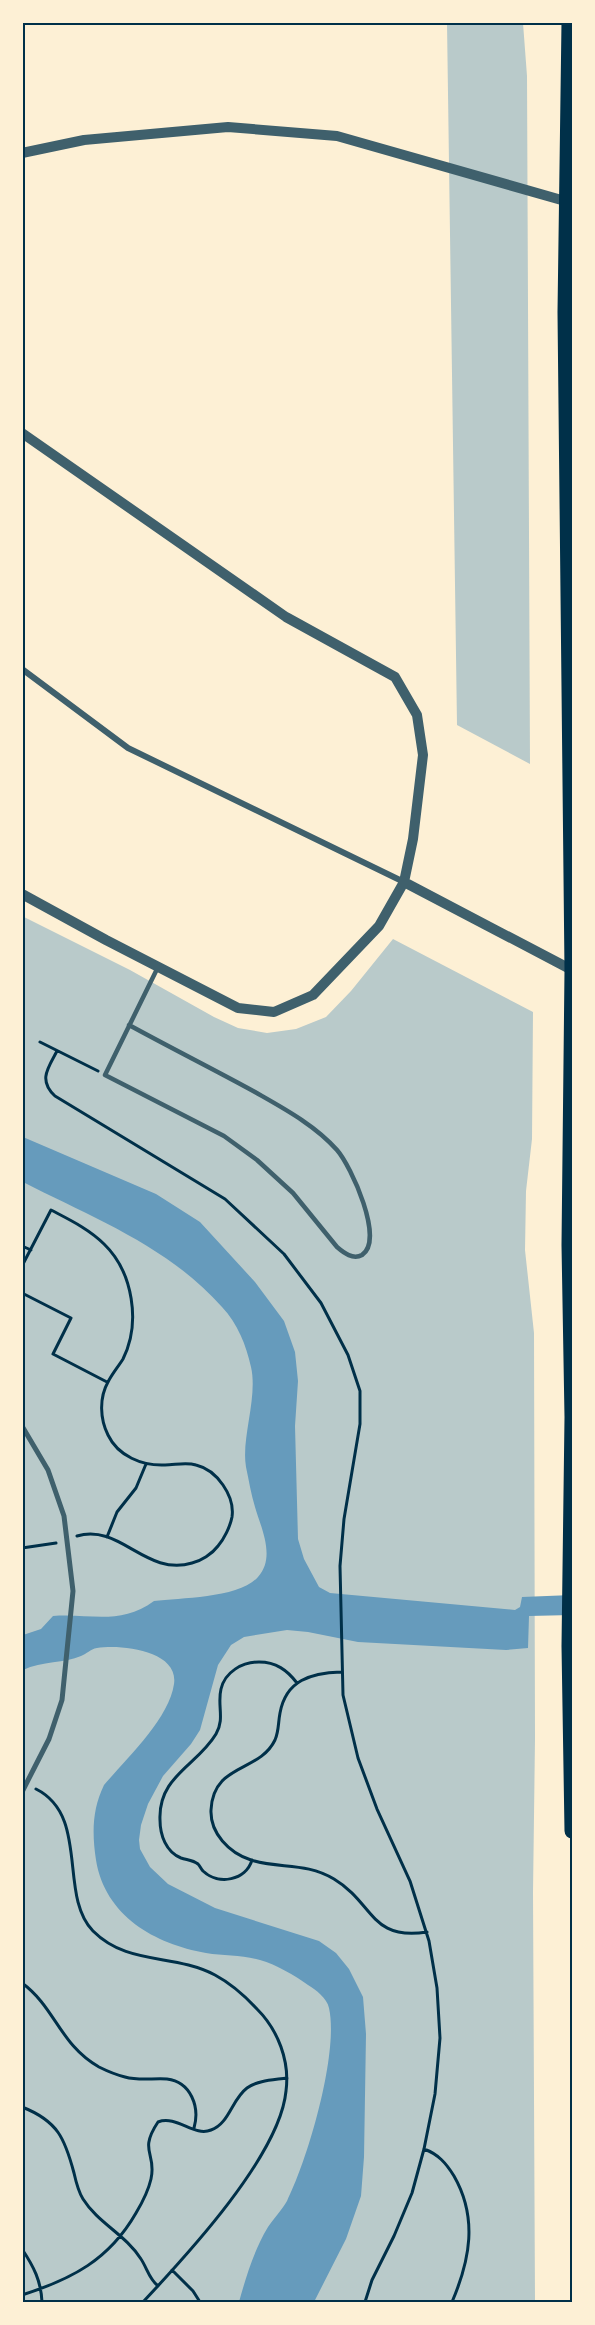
<svg xmlns="http://www.w3.org/2000/svg" width="595" height="2325" font-family="'Sofia Sans Condensed',sans-serif">
<rect width="100%" height="100%" fill="#fdf0d5"/>
<path fill="#b9caca" d="M 447,23 L 523,23 L 527,76 L 530,764 L 457,725 Z
M 22,916 L 130,970 L 214,1017 L 238,1028 L 267,1033 L 296,1029 L 326,1017 L 351,991 L 393,939 L 533,1012 L 532,1139 L 526,1191 L 525,1250 L 534,1333 L 535,1739 L 533,1893 L 535,2302 L 23,2302 Z"/>
<path fill="#669bbc" d="M 23,1137 L 156,1194 L 200,1222 L 255,1282 L 284,1321 L 295,1352 L 298,1381 L 295,1426 L 298,1539 L 304,1559 L 319,1587 L 330,1593 L 515,1610 L 520,1607 L 522,1597 L 572,1595 L 572,1615 L 529,1616 L 528,1648 L 506,1650 L 358,1642 L 308,1632 L 287,1630 L 244,1637 L 231,1645 L 218,1665 L 200,1730 L 191,1744 L 163,1776 L 148,1804 L 141,1825 L 139,1840 L 140,1849 L 150,1867 L 168,1884 L 215,1908 L 319,1941 L 336,1953 L 349,1969 L 363,1997 L 366,2034 L 364,2157 L 361,2196 L 346,2239 L 314,2302 L 239,2302 C 246,2277 254,2250 268,2227 C 274,2218 282,2210 287,2201 C 308,2159 339,2053 329,2008 C 327,1998 316,1990 308,1985 C 294,1975 277,1965 260,1960 C 243,1955 224,1956 206,1953 C 155,1944 105,1916 96,1860 C 92,1833 92,1810 104,1785 C 127,1758 169,1719 174,1684 C 179,1650 120,1644 97,1648 C 90,1649 87,1654 81,1656 C 65,1663 42,1661 23,1670 L 23,1635 L 41,1629 L 53,1616 C 89,1613 120,1626 154,1601 C 181,1598 240,1598 258,1577 C 276,1557 261,1528 255,1507 C 251,1494 249,1481 246,1467 C 241,1438 258,1398 251,1367 C 246,1345 238,1324 222,1307 C 168,1246 93,1218 23,1182 Z"/>
<g fill="none" stroke-linecap="round" stroke-linejoin="round">
<path stroke="#003049" stroke-width="3" d="M 40,1042 L 98,1071
M 57,1051 C 48,1068 38,1080 55,1096 L 225,1199 L 284,1254 L 321,1303 L 348,1355 L 360,1391 L 360,1424 L 344,1519 L 340,1566 L 343,1695 L 358,1758 L 377,1809 L 410,1881 L 429,1941 L 437,1988 L 440,2038 L 435,2094 L 424,2149 L 412,2193 L 394,2236 L 372,2280 L 365,2302
M 22,1246 L 31,1250
M 22,1266 L 51,1210 C 70,1220 89,1229 104,1244 C 133,1272 141,1323 123,1359 C 118,1367 112,1374 108,1382 C 99,1398 100,1419 108,1435 C 118,1456 142,1466 165,1465 C 175,1465 186,1462 196,1465 C 217,1470 235,1496 232,1517 C 230,1527 224,1539 218,1546 C 212,1554 201,1561 192,1563 C 146,1577 120,1523 77,1536
M 22,1293 L 71,1318 L 53,1354 L 107,1382
M 107,1537 L 117,1512 L 136,1488 L 146,1464
M 22,1548 L 56,1543
M 341,1672 C 311,1673 286,1680 280,1713 C 278,1723 279,1731 275,1740 C 259,1773 213,1763 211,1810 C 210,1833 229,1853 251,1860 C 279,1869 306,1862 334,1879 C 374,1903 370,1941 427,1932
M 36,1789 C 90,1816 58,1895 93,1931 C 128,1966 173,1953 215,1975 C 230,1983 245,1996 257,2009 C 278,2030 290,2061 286,2091 C 280,2155 187,2255 143,2302
M 252,1860 C 246,1880 219,1886 203,1871 C 201,1869 200,1866 198,1864 C 193,1860 187,1860 181,1858 C 166,1852 160,1835 160,1820 C 158,1776 197,1766 216,1734 C 225,1719 217,1705 221,1689 C 225,1672 242,1662 259,1662 C 276,1662 287,1670 297,1683
M 22,1983 C 55,2007 60,2045 99,2067 C 107,2071 117,2075 125,2077 C 139,2081 153,2078 167,2079 C 191,2082 200,2107 194,2128
M 22,2107 C 58,2121 65,2139 74,2173 C 76,2182 78,2191 83,2199 C 98,2223 126,2235 141,2259 C 147,2268 149,2279 158,2286
M 424,2149 C 438,2154 446,2163 454,2176 C 478,2218 470,2260 452,2302
M 22,2249 C 34,2267 41,2281 42,2302
M 172,2270 L 193,2291 L 200,2302
M 22,2295 C 72,2279 109,2260 136,2213 C 142,2203 148,2192 151,2179 C 157,2153 138,2152 158,2122 C 177,2115 194,2137 211,2130 C 229,2124 232,2099 247,2088 C 258,2080 274,2080 287,2078"/>
<path stroke="#3f606c" stroke-width="4.5" d="M 129,1025 C 171,1048 213,1069 255,1092 C 283,1108 315,1125 337,1150 C 351,1166 385,1240 362,1255 C 353,1260 344,1253 337,1247 L 293,1193 L 257,1160 L 224,1136 L 105,1075 L 158,967"/>
<path stroke="#3f606c" stroke-width="5" d="M 22,1426 L 48,1470 L 64,1516 L 73,1591 L 62,1700 L 49,1739 L 22,1792"/>
<path stroke="#3f606c" stroke-width="6" d="M 22,669 L 128,748 L 404,882"/>
<path stroke="#3f606c" stroke-width="10" d="M 22,153 L 84,140 L 228,127 L 337,136 L 572,203
M 22,433 L 286,617 L 395,677 L 417,715 L 423,755 L 413,839 L 404,882 L 379,926 L 313,995 L 274,1012 L 238,1008 L 106,940 L 22,894
M 404,882 L 572,970"/>
<path stroke="#003049" stroke-width="15" d="M 569,22 L 565,312 L 572,970 L 569,1245 L 572,1417 L 569,1646 L 572,1831"/>
</g>
<rect width="595" height="2325" fill="none" stroke="#fdf0d5" stroke-width="48"/>
<rect x="24" y="24" width="547" height="2277" fill="none" stroke="#003049" stroke-width="2"/>
</svg>
